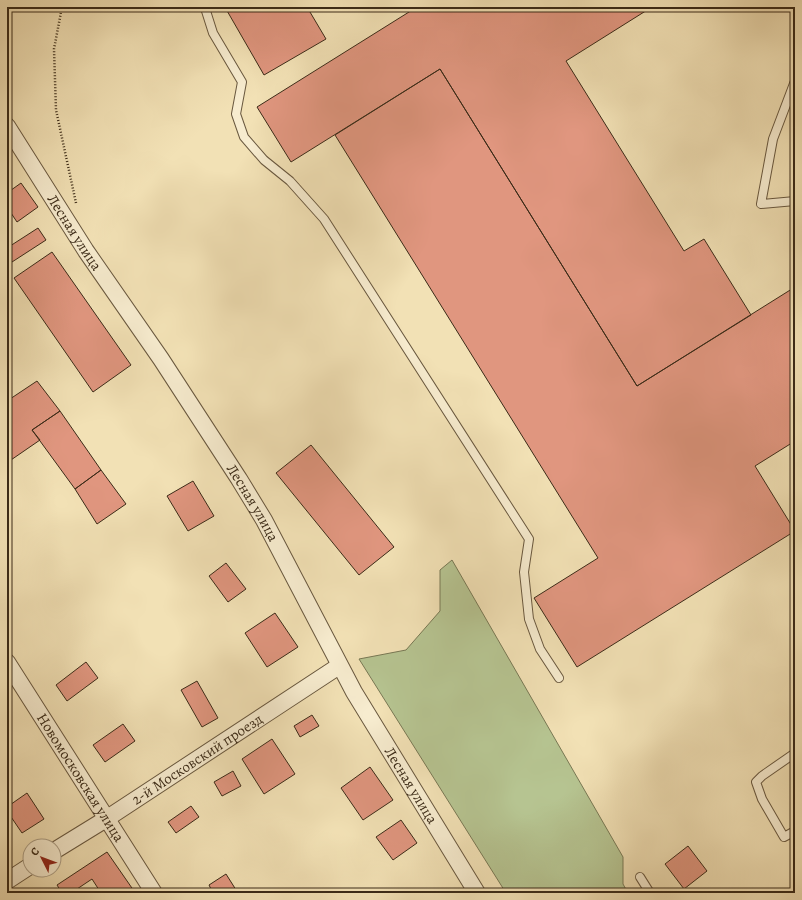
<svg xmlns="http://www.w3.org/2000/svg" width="802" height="900" font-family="Alegreya,serif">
<rect width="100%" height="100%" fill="#f2e1b5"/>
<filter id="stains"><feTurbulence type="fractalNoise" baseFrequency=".005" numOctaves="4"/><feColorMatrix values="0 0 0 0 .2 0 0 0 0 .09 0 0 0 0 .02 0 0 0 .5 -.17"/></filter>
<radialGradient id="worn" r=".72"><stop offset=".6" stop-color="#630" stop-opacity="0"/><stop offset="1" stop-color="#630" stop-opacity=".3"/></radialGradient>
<path fill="#b6c491" stroke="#787854" d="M 452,560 L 623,857 L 623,884 L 628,893 L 506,893 L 359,659 L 406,650 L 440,611 L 440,570 Z"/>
<path fill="#e0967f" stroke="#3b2b18" d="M 229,7 L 307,7 L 326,39 L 264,75 L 226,9 Z
M 417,7 L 652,7 L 566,61 L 684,251 L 704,239 L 751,315 L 637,386 L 440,69 L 291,162 L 257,107 Z
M 440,69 L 637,386 L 795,287 L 795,441 L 755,466 L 795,531 L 577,667 L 534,598 L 598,558 L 335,135 Z
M 21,183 L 38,207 L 17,222 L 7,207 L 7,193 Z
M 38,228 L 46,240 L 12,262 L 7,255 L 7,248 Z
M 52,252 L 131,365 L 93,392 L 14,278 Z
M 37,381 L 60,411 L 32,430 L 40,440 L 8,462 L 7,460 L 7,401 Z
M 60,411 L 101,470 L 75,489 L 32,430 Z
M 311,445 L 394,547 L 359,575 L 276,473 Z
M 101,470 L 126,504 L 97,524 L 75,489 Z
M 193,481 L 214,516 L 188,531 L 167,496 Z
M 226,563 L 246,589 L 228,602 L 209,576 Z
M 275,613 L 298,647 L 267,667 L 245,633 Z
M 86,662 L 98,678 L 67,701 L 56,685 Z
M 197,681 L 218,718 L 202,727 L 181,690 Z
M 312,715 L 319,726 L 300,737 L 294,726 Z
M 123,724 L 135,741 L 105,762 L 93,745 Z
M 272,739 L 295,774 L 264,794 L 242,759 Z
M 370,767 L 393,800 L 363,820 L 341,788 Z
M 233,771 L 241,786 L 222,796 L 214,782 Z
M 27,793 L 44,819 L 22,833 L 7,811 L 7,807 Z
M 191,806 L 199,817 L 176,833 L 168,822 Z
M 401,820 L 417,843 L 393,860 L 376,837 Z
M 688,846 L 707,871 L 684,889 L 665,864 Z
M 107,852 L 134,891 L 131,893 L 101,893 L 92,879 L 71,893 L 62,893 L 57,885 Z
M 226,874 L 238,893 L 213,893 L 209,885 Z"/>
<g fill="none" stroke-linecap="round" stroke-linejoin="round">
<g stroke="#69583f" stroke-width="10">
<path id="lane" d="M 207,7 L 206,11 L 213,33 L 242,82 L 236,114 L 244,137 L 264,160 L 290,181 L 324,219 L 529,539 L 524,572 L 529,619 L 540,649 L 559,678
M 795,81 L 773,139 L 761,204 L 795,201
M 795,753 L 762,776 L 756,782 L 762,799 L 784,837 L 795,831
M 640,877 L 650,893"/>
</g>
<g stroke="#69583f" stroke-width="18">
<g id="street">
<path id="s1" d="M 7,126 L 86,251 L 161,359 L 239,479 L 264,520 L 354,692 L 477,893"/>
<path id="s2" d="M 7,662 L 154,893"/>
<path id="s3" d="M 54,851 L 106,819 L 339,666"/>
<path d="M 7,881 L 30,866"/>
</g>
</g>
<path stroke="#3b2b18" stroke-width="2.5" stroke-dasharray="1 2" stroke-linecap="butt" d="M 62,7 L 54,49 L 56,110 L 76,203"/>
<use href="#lane" stroke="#f7eccf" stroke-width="8"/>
<use href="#street" stroke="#f7eccf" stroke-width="16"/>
</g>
<g text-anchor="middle" stroke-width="3" stroke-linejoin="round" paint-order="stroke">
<g font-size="15" fill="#3b2b18" stroke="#f7eccf">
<text dy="5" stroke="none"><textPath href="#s1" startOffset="126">Лесная улица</textPath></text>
<text dy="5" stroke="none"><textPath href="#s1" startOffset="450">Лесная улица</textPath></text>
<text dy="5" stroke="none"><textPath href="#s3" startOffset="170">2-й Московский проезд</textPath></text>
<text dy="5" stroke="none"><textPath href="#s2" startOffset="137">Новомосковская улица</textPath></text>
<text dy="5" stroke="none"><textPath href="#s1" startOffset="774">Лесная улица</textPath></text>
</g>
</g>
<rect width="802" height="900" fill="none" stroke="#f2e1b5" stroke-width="24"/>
<rect x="8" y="8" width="786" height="884" fill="none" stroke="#3b2b18" stroke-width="2"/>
<rect x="12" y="12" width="778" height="876" fill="none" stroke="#3b2b18"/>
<g transform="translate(42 858) rotate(312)"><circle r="19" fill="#f7eccf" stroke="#ac9f86"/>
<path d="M0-3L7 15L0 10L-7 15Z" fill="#8f2418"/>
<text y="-6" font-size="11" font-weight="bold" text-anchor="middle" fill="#3b2b18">С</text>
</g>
<rect width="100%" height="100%" filter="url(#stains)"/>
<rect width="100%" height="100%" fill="url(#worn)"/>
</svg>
